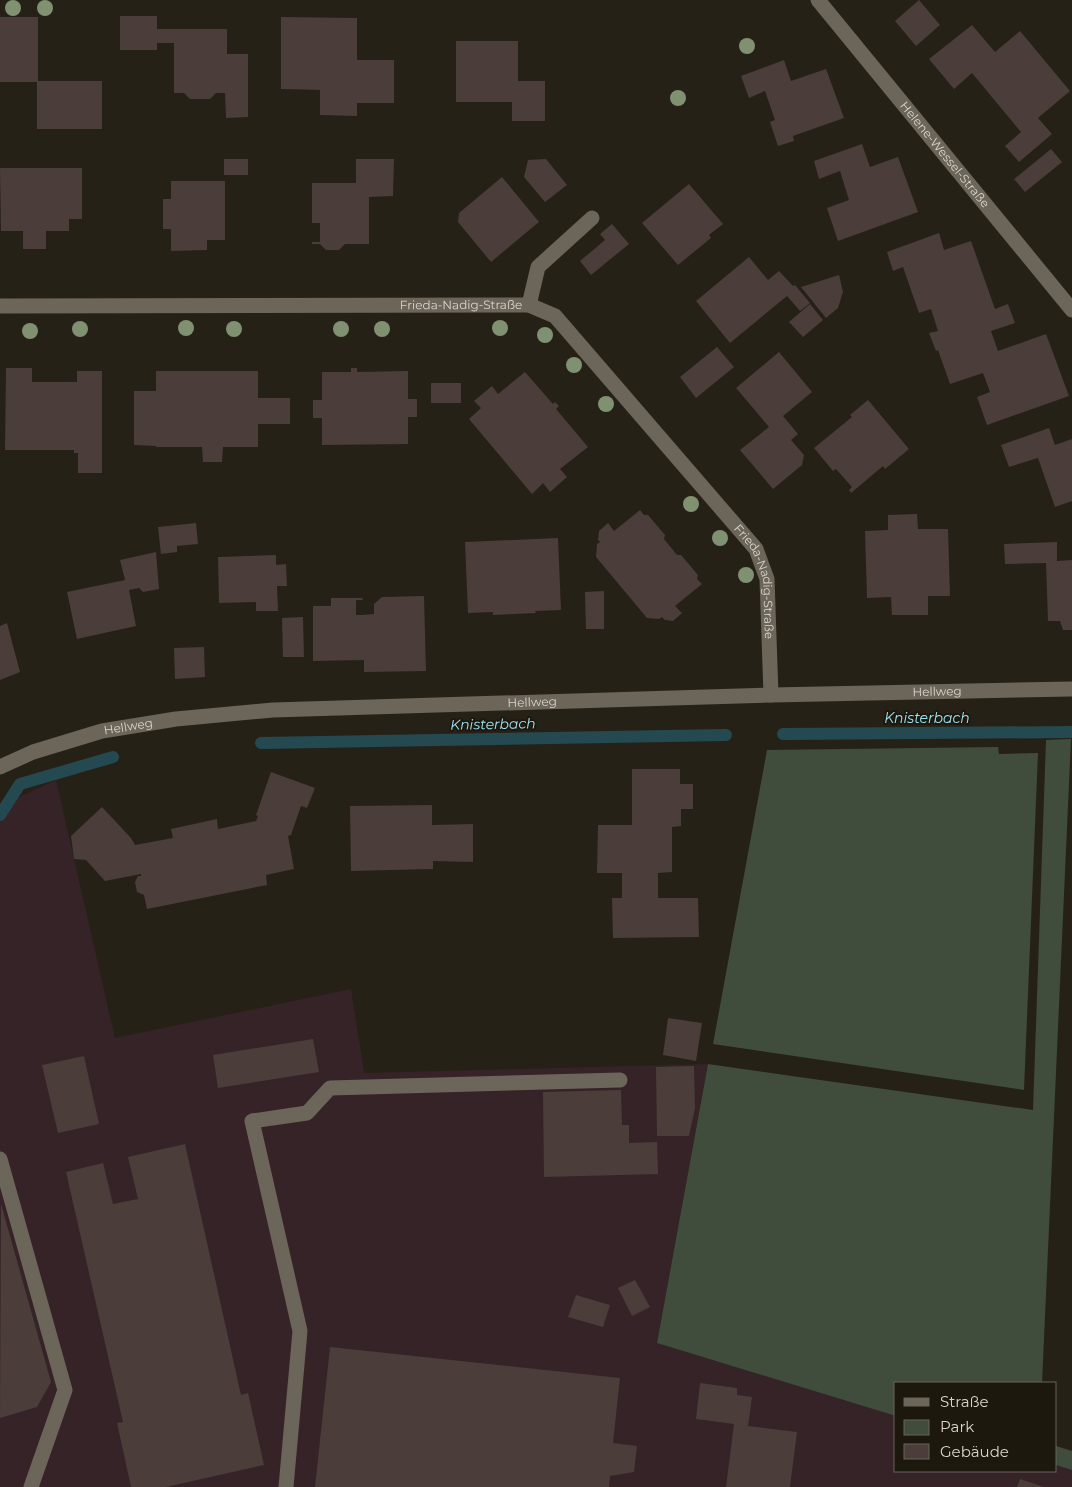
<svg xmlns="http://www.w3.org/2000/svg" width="1072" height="1487" font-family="Montserrat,sans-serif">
<rect width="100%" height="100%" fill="#262116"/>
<path fill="#362328" d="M 56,780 L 115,1038 L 351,989 L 364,1073 L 708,1064 L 657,1343 L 896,1416 L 896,1471 L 1056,1471 L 1056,1465 L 1072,1470 L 1072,1487 L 0,1487 L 0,806 Z"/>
<path fill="#404d3c" d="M 1071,739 L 1042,1383 L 896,1383 L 896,1416 L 657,1343 L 708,1064 L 1033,1110 L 1046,740 Z
M 998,747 L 999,754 L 1038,753 L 1024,1090 L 713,1044 L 767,750 Z
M 1056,1446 L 1072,1451 L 1072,1470 L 1056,1465 Z"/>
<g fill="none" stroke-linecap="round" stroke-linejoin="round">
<path stroke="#254951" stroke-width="12" d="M 783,734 L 1072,732
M 261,743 L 726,735
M 0,815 L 20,784 L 113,757"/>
</g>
<path fill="#4b3d39" d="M 919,0 L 940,25 L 916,46 L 895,21 Z
M 120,16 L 157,16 L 157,29 L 227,29 L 227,54 L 248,54 L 248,117 L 226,118 L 225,93 L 216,93 L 210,99 L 190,99 L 184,93 L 174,93 L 174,43 L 157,43 L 157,50 L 120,50 Z
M 0,17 L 38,17 L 38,81 L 102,81 L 102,129 L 37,129 L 37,82 L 0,82 Z
M 281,17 L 357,18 L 357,60 L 394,60 L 394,103 L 357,103 L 357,116 L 320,115 L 320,90 L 281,89 Z
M 972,25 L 995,52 L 1020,31 L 1070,91 L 1038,118 L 1052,134 L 1019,162 L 1005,146 L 1021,132 L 972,73 L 954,89 L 929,59 Z
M 456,41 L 518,41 L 518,81 L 545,81 L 545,121 L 512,121 L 512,102 L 456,102 Z
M 784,60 L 791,81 L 826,69 L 844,118 L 793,136 L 794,141 L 778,146 L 770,122 L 775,120 L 765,91 L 749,98 L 741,76 Z
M 862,144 L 870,167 L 898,157 L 918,212 L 838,241 L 827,208 L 849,200 L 840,171 L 819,179 L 814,161 Z
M 1051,149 L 1062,162 L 1025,192 L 1014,179 Z
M 224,159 L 248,159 L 248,175 L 224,175 Z
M 356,159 L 394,159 L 393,196 L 369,197 L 369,244 L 345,244 L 339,250 L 326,250 L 320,244 L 312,244 L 312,242 L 320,242 L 320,223 L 312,223 L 312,183 L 356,183 Z
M 546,159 L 567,185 L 545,202 L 524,177 L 528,160 Z
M 0,168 L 82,168 L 82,219 L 69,219 L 69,231 L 46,231 L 46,249 L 23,249 L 23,231 L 1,231 Z
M 502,177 L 539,222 L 491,262 L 458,222 L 459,213 Z
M 171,181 L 225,181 L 225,240 L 207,240 L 207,250 L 171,251 L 171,229 L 163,229 L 163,199 L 171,199 Z
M 689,184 L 723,224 L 709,235 L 711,238 L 678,265 L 642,223 Z
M 612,224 L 629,244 L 591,275 L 580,261 L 605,240 L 600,234 Z
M 939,233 L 944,250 L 971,241 L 995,309 L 1008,304 L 1015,323 L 991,331 L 998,351 L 1046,334 L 1069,396 L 987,425 L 977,397 L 990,392 L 983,373 L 950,384 L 938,350 L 936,351 L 929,333 L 938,331 L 931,309 L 919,313 L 903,267 L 893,271 L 887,252 Z
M 749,257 L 768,280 L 779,271 L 793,286 L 795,285 L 810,303 L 800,311 L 787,296 L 730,343 L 696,301 Z
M 839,275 L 843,292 L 838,308 L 826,318 L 801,287 Z
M 810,304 L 823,320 L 803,337 L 789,322 Z
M 717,347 L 734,367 L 696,398 L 680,377 Z
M 779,352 L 812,392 L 783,416 L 798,434 L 791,440 L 804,455 L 802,465 L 773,489 L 740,450 L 769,427 L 736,388 Z
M 6,368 L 32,368 L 32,382 L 77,382 L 77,371 L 102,371 L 102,473 L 78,473 L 78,453 L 74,453 L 74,450 L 5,450 Z
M 351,368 L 357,368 L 357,372 L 408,371 L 408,399 L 417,399 L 417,417 L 408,417 L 408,444 L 322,445 L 322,418 L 313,418 L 313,400 L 322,400 L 322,372 L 351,372 Z
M 156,371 L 258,371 L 258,398 L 290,398 L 290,424 L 258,424 L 258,447 L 223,447 L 222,462 L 203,462 L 202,447 L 156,447 L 156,446 L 134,445 L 134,391 L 156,391 Z
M 525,372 L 553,404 L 555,402 L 559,406 L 556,409 L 588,447 L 560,469 L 567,477 L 550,492 L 543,483 L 532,494 L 469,419 L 481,408 L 474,401 L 492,386 L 498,394 Z
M 431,383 L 461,383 L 461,403 L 431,403 Z
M 868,400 L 909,449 L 885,469 L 883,466 L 851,493 L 849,490 L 852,487 L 836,469 L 833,471 L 814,448 L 852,417 L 850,415 Z
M 1049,428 L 1055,445 L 1072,439 L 1072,501 L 1055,507 L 1038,458 L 1009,467 L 1001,445 Z
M 640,510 L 644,515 L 648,515 L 665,535 L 664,539 L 677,555 L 681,555 L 698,575 L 697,579 L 702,584 L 675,606 L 682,613 L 673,621 L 665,620 L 662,617 L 659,619 L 647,618 L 596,557 L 597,544 L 600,542 L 598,540 L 599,531 L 608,523 L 614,531 Z
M 917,514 L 918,529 L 948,529 L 950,596 L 928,596 L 928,615 L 892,615 L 891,597 L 867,598 L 865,531 L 888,530 L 888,515 Z
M 196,523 L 198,544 L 177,546 L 177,552 L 161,554 L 158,527 Z
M 558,538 L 561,610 L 535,611 L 536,613 L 493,615 L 493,612 L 468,613 L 465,542 Z
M 1057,542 L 1057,561 L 1072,560 L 1072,630 L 1063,630 L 1060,621 L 1048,621 L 1046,563 L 1005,564 L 1004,544 Z
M 156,552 L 159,589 L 143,592 L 139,588 L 129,590 L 136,626 L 77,639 L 67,592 L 125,580 L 120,560 Z
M 276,555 L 276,565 L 286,564 L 287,586 L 277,586 L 278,611 L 256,611 L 256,602 L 219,603 L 218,557 Z
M 604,591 L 604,629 L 586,629 L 585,592 Z
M 424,596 L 426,671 L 364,672 L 364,660 L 313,661 L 313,606 L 331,606 L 331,598 L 362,598 L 363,600 L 356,600 L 356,615 L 362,615 L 374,614 L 374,604 L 382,597 Z
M 303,617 L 304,657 L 283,657 L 282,618 Z
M 7,623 L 20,672 L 0,680 L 0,626 Z
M 204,647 L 205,677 L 175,679 L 174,648 Z
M 632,769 L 680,769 L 680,784 L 693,784 L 693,809 L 681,809 L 681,826 L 672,827 L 672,872 L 658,873 L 658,898 L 698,898 L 699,937 L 613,938 L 612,898 L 622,898 L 622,873 L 597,873 L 598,825 L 632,825 Z
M 271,772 L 315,788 L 307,808 L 301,806 L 291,835 L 288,836 L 294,869 L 266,875 L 267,885 L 147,909 L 144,895 L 137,892 L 135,882 L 138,876 L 141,876 L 141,874 L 105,881 L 86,860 L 74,859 L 71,836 L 102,807 L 131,838 L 135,845 L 173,838 L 171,829 L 217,819 L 218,829 L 256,821 L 258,816 L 256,815 Z
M 432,805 L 432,825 L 473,824 L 473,862 L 433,861 L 433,869 L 351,871 L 350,806 Z
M 668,1018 L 702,1023 L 696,1061 L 663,1055 Z
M 313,1039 L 319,1072 L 218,1088 L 213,1055 Z
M 84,1056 L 99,1124 L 58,1133 L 42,1065 Z
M 694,1066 L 695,1108 L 689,1136 L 657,1136 L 656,1067 Z
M 621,1090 L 622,1125 L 629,1125 L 629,1143 L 657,1142 L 658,1174 L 544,1177 L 543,1092 Z
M 185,1144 L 241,1395 L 248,1393 L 264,1465 L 166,1487 L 131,1487 L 117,1423 L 123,1422 L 66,1172 L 103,1163 L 113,1204 L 138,1199 L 128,1157 Z
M 1,1204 L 51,1382 L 37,1407 L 0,1418 Z
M 635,1280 L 650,1307 L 632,1316 L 618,1288 Z
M 576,1295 L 610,1305 L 603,1327 L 568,1317 Z
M 330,1347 L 620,1378 L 613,1443 L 637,1446 L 634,1472 L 610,1476 L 609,1487 L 315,1487 Z
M 700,1383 L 737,1388 L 737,1395 L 752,1397 L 748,1426 L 797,1432 L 790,1487 L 726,1487 L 734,1424 L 696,1419 Z
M 1020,1479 L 1044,1487 L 1017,1487 Z"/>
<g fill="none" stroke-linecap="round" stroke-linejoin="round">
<path stroke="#6c6559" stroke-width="15" d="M 529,305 L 538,267 L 592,218
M 0,1159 L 65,1390 L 31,1487
M 286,1487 L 300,1331 L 252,1121 L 307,1113 L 330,1088 L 620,1080"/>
<g stroke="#6c6559" stroke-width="15">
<path id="s1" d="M 818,0 L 1072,310"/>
<path id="s2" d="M 0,306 L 529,305 L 555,316 L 756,549 L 767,579 L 771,695"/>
<path id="s3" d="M 0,767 L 33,752 L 102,731 L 176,719 L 273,710 L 771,695 L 1072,689"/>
</g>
</g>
<g fill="#809171">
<circle cx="13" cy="8" r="8"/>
<circle cx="45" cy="8" r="8"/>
<circle cx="747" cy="46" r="8"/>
<circle cx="678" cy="98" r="8"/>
<circle cx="186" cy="328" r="8"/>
<circle cx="500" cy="328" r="8"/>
<circle cx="80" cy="329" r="8"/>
<circle cx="234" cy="329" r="8"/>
<circle cx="341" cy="329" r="8"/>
<circle cx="382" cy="329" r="8"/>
<circle cx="30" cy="331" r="8"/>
<circle cx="545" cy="335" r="8"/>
<circle cx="574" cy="365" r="8"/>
<circle cx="606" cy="404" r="8"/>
<circle cx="691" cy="504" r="8"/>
<circle cx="720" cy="538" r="8"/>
<circle cx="746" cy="575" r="8"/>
</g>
<g text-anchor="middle" stroke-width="4" stroke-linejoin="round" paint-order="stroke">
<g font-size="12" fill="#dad6cf" stroke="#1d180d">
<text dy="4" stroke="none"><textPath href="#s1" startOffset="200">Helene-Wessel-Straße</textPath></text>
<text dy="4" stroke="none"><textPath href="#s2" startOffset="461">Frieda-Nadig-Straße</textPath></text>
<text dy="4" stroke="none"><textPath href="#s2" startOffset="896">Frieda-Nadig-Straße</textPath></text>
<text dy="4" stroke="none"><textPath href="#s3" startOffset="945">Hellweg</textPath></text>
<text dy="4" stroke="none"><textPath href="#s3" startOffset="540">Hellweg</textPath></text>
<text dy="4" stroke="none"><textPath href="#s3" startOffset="135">Hellweg</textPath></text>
</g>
<g font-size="14" font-style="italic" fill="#9ce3f4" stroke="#1d180d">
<text x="927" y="723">Knisterbach</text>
<text transform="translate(493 724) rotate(-1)" y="5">Knisterbach</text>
</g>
</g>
<rect x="894" y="1382" width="162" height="90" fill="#1d180d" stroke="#69645b"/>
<rect x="904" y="1398" width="25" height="8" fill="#6c6559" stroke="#69645b"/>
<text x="940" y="1407" font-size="15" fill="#dad6cf">Straße</text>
<rect x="904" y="1420" width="25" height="15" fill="#404d3c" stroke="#69645b"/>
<text x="940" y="1432" font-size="15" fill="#dad6cf">Park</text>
<rect x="904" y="1444" width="25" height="15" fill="#4b3d39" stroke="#69645b"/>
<text x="940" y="1457" font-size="15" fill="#dad6cf">Gebäude</text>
</svg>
